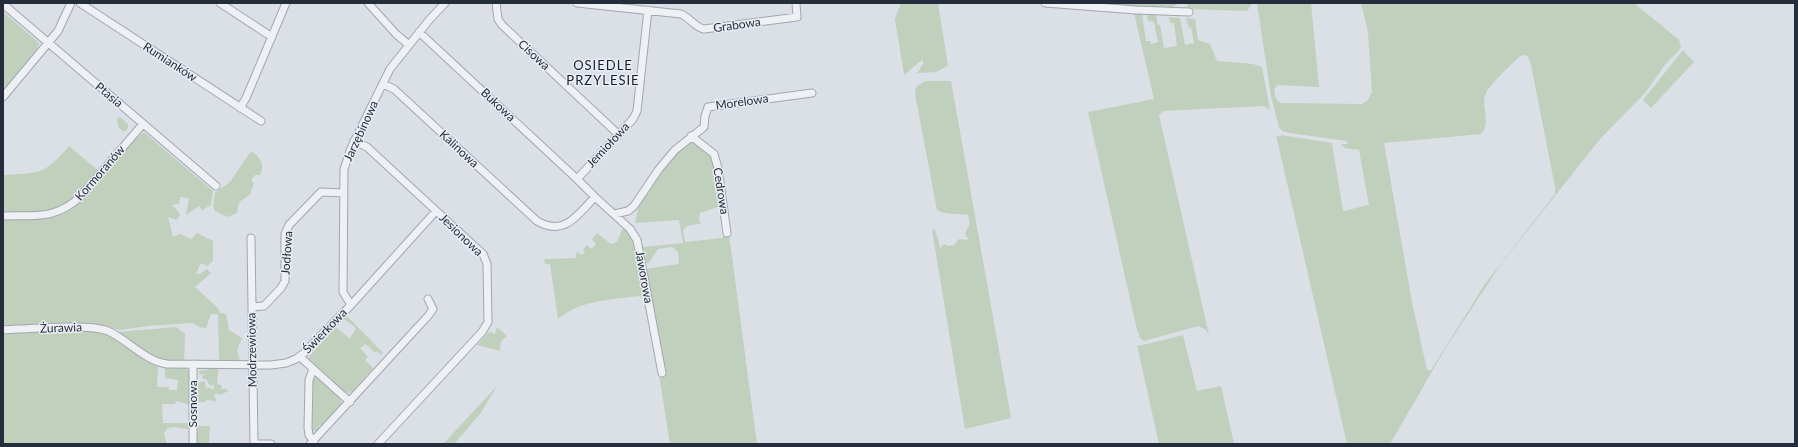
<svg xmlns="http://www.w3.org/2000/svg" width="1798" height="447" font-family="Lato,sans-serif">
<rect width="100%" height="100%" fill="#dbdfe6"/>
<path fill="#c1d0bc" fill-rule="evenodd" d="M 901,3 L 938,3 L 948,66 L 936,72 L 917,73 L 923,64 L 923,60 C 915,64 911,70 904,75 L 895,19 Z
M 1123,3 L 1178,3 L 1172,8 L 1120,5 Z
M 1186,3 L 1252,3 L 1248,10 L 1245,11 L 1189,9 Z
M 1257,3 L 1311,3 L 1319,87 L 1278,85 L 1274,89 C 1275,95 1275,100 1281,103 L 1362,104 L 1368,100 L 1372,92 L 1368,32 L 1361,3 L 1634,3 L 1679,40 L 1681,46 L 1679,50 L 1665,65 L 1645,93 L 1600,139 L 1501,264 L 1445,349 L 1390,444 L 1347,444 L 1276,135 L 1280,137 L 1281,135 L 1332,143 L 1343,211 L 1369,205 L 1359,150 L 1345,148 L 1341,144 L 1347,144 L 1347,141 L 1290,133 L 1282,131 L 1279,127 L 1271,96 ZM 1525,55 L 1528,57 L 1531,65 L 1555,187 L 1555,194 L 1485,284 L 1431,370 L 1427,370 L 1412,302 L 1384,143 L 1481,134 C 1492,123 1480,105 1486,93 C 1491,83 1511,65 1520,56 Z
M 3,12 L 37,41 L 39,44 L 37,49 L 39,51 L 3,92 Z
M 1134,13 L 1142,14 L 1146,41 L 1150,41 L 1151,44 L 1158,42 L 1154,22 L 1148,21 L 1147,15 L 1156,15 L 1158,25 L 1160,25 L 1164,48 L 1177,46 L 1174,23 L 1170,23 L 1169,17 L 1180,18 L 1185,45 L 1194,43 L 1191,27 L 1189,28 L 1186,18 L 1195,19 L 1198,40 L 1210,44 L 1217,61 L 1253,64 L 1262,67 L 1270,110 L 1264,106 L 1163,111 L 1159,115 L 1209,335 L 1205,329 L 1198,326 L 1144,341 L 1140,338 L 1137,330 L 1088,112 L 1154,99 Z
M 1683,50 L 1694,62 L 1651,108 L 1643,100 Z
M 925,81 L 951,81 L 1011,418 L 965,429 L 932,230 L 935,229 L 940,248 L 944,244 L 948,246 L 954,245 L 959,239 L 969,240 L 965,234 L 970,223 L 968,215 C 957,213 947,216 937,210 L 915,94 L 916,87 Z
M 120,117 L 128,124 L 128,128 L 124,132 L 118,127 L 117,119 Z
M 143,133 L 145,133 L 213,191 L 211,205 L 202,210 L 199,206 L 186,215 L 189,198 L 180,197 L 179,204 L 172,205 L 180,214 L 177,220 L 168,217 L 173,237 L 180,234 L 191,239 L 197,233 L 213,241 L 213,261 L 207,266 L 201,263 L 196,273 L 200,274 L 207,269 L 211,273 L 195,287 L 218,308 L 220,313 L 226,314 L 229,330 L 242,338 L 237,350 L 240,361 L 219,360 L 218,314 L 211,314 L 206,328 L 199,327 L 193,323 L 148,326 L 120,330 L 90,324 L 3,328 L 3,219 C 21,219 42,221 58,216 C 81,209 120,155 137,135 L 139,136 Z
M 691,141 L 712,156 L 721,206 L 700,213 L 699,221 L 702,223 L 687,226 L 683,230 L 685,242 L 722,238 L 725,234 L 729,234 L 757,444 L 670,444 L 649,312 L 646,283 L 649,282 L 649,279 L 646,278 L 645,269 L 679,264 L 678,252 L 672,247 L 658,249 L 649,263 L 646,263 L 642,249 L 643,247 L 683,243 L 679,220 L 635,223 C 637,216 638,206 642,199 C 650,184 675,148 691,141 Z
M 69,146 L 99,171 C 88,185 75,202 59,210 C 45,216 19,213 3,214 L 3,175 C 40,173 44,175 69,146 Z
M 251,151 C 261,158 265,164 260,175 L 255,175 L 251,180 L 254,183 L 250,195 L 239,202 L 237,213 L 227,217 L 215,211 L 213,205 L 215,193 L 230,182 Z
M 625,229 L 634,242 L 645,301 L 643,297 L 638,296 C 610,300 580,300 558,319 L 550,264 L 545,264 L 544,259 L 576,258 L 576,252 L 582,255 L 585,252 L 583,250 L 587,245 L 591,249 L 596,244 L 592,239 L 597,233 L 611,244 L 617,242 L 622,230 Z
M 347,316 L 383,353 L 381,355 L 377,351 L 375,353 L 366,344 L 360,348 L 368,357 L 365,360 L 373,368 L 353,391 L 349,393 L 344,392 L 308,358 L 326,337 L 328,337 L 329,333 L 339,322 L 336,327 L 349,338 L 350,338 L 356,329 L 353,325 L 343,319 Z
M 176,327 L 185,334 L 184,361 C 153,363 143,346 118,332 Z
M 497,327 L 507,336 L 501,341 L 500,351 L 477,345 L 489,332 L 495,334 Z
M 87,330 L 109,335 L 158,366 L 157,387 L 169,387 L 169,390 L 177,390 L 178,380 L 165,378 L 165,367 C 171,367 179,366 185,368 C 193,370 190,397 190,405 L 176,401 L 175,404 L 162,404 L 163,423 L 187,423 L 189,421 L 188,429 L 175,427 L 167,428 L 164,434 L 167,444 L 3,444 L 3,333 Z
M 1183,335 L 1197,391 L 1221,386 L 1234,444 L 1159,444 L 1137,345 L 1139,346 Z
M 219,367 L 217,383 L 222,386 L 221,390 L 225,388 L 229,391 L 219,395 L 216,393 L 214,397 L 216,398 L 216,401 L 207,400 L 205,402 L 198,402 L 194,388 L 199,382 L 205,381 L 206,389 L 208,387 L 214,390 L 214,385 L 210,386 L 206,379 L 203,379 L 202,377 L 205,373 L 202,375 L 199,373 L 199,371 Z
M 317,377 L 339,396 L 342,404 L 340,407 L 324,425 L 319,425 L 320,429 L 316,432 L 312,430 L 312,378 Z
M 497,386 L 480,414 L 454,444 L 443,444 Z
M 196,426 L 210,426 L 209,444 L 194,444 Z"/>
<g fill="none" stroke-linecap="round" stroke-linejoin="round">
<g stroke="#a1a6b0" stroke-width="9">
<path id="street" d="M 80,3 L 261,121
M 220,3 L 272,37
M 368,3 L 396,34 L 409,45
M 496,3 L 498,19 L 502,25 L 618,134
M 577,3 L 681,14 C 690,18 695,27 704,29 L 797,17 L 796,3
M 1045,3 L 1136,10 L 1189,12
M 3,4 L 216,186
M 419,32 L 577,179
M 383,84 L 394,89 L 537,221 C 565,237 577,215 595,197 L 577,179 L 633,119 L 637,111 L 648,10
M 3,97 L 58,31 L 71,3
M 240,108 L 246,98 L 286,3
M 691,136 L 714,154 L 718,168 L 727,233
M 354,141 L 367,147 L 483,254 L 487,264 L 488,322 L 482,332 L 378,444
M 595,197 L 630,229 L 637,240 L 662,373
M 614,214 L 628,211 L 634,206 L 659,169 L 675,150 L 704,127 L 705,116 L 708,107 L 812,93
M 3,216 C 34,215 55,220 80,197 L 143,124
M 251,238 L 254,444 L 271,444
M 351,305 L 343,292 L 344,169 L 351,148 L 390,69 L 430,19 L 445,3
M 252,307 L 264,306 L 281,288 L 285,281 L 285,234 L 289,225 L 321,192 L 344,193
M 3,330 C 26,329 90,323 108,331 C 128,340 145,361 167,364 L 271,365 L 286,363 L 296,359 L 304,353 L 351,305 L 436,211
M 300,357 L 350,402
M 313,369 L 309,380 L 308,428 L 309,435 L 314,441
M 193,444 L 193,364
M 310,444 L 428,316 L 433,309 L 428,299"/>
</g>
<use href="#street" stroke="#eef0f4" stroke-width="7"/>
</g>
<g text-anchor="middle" stroke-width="3" stroke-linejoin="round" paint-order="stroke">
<g font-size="12" fill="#252d3c" stroke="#eaeef4">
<text transform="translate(737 25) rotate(-8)" y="4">Grabowa</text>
<text transform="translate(534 55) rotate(43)" y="4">Cisowa</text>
<text transform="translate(170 62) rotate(33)" y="4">Rumianków</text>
<text transform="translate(109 95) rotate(40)" y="4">Ptasia</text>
<text transform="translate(742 102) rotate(-8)" y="4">Morelowa</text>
<text transform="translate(498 105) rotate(43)" y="4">Bukowa</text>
<text transform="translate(361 131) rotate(-65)" y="4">Jarzębinowa</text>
<text transform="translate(608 145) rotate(-47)" y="4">Jemiołowa</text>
<text transform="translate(459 149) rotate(43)" y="4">Kalinowa</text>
<text transform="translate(100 173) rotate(-49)" y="4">Kormoranów</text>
<text transform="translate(721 191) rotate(81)" y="4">Cedrowa</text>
<text transform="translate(461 235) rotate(44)" y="4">Jesionowa</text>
<text transform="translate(287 253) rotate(-86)" y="4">Jodłowa</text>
<text transform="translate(644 277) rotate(80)" y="4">Jaworowa</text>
<text transform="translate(61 328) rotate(-2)" y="4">Żurawia</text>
<text transform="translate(325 331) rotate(-46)" y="4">Świerkowa</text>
<text transform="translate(252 350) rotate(-91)" y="4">Modrzewiowa</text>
<text transform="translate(193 404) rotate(-90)" y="4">Sosnowa</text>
</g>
<g font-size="13" letter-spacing="1" fill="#181e2d" stroke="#eaeef4">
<text x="603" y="70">OSIEDLE<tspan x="603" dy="15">PRZYLESIE</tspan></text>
</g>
</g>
<rect width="1798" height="447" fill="none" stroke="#252d3c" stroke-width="8"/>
</svg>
